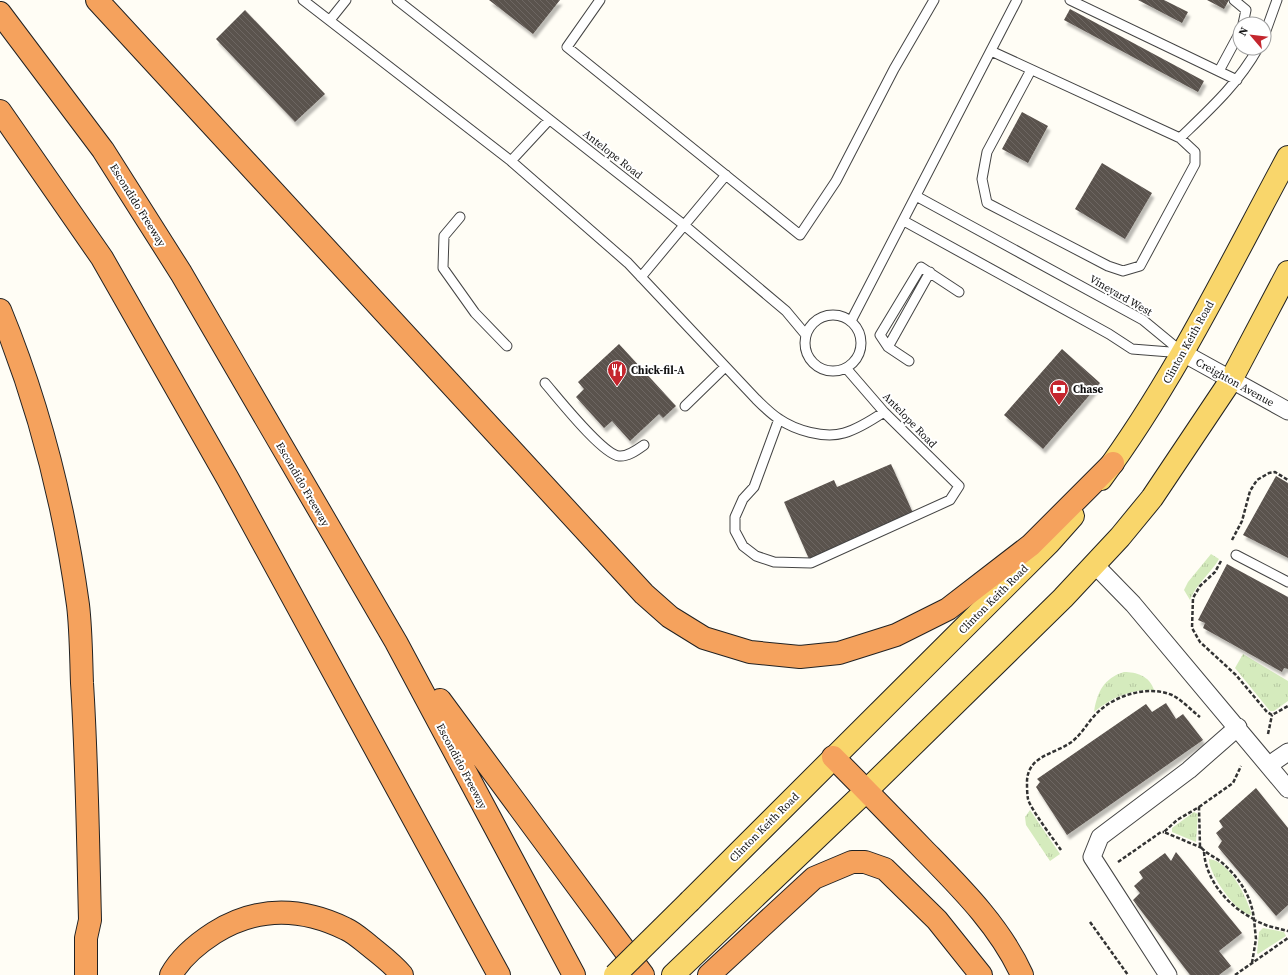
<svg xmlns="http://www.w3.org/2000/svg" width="1288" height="975" font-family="'Source Serif 4',serif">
<defs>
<pattern id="grass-tufts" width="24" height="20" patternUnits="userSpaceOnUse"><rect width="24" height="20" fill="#d5ebbd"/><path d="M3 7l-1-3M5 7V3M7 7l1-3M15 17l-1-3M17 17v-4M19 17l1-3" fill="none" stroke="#b6c8a1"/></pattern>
<pattern id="building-back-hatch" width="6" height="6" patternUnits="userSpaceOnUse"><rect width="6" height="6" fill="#5a524d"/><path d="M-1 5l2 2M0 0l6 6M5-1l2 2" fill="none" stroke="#6d6662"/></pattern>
<filter id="shadow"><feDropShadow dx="2.5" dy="4.5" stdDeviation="1" flood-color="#0004"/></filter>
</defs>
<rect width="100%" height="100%" fill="#fffdf5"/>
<path fill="url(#grass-tufts)" d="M 1211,554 L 1219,559 C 1211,573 1196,584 1190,600 L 1184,590 L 1188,582 Z
M 1243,654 L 1288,681 L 1288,701 L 1274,711 L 1270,711 L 1235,668 Z
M 1124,672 C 1136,672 1150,676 1154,690 C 1131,689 1112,697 1094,712 C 1097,692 1104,678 1124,672 Z
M 1030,810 L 1060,854 L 1050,861 L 1026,825 L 1025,817 Z
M 1194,812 L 1198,814 L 1196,842 L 1172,832 L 1172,828 Z
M 1209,859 C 1230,861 1247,898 1252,915 C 1238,916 1208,873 1209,859 Z
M 1263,928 L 1284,932 L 1286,936 L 1258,954 L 1257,953 L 1259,932 Z"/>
<path fill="url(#building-back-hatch)" filter="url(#shadow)" d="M 489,0 L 560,0 L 533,34 Z
M 1138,0 L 1164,0 L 1188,12 L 1182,23 Z
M 1207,0 L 1229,0 L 1224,9 Z
M 1070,9 L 1204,81 L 1198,92 L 1064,20 Z
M 245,10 L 325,94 L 295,122 L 216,39 Z
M 1022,112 L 1048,126 L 1028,163 L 1002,149 Z
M 1102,163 L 1152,193 L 1125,239 L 1075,209 Z
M 619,344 L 676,406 L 663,418 L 659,414 L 630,441 L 612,421 L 604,428 L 576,397 L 584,389 L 578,382 Z
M 1062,349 L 1100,383 L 1043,449 L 1004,415 Z
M 891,464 L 913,513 L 809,559 L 784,502 L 834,480 L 837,487 Z
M 1276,476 L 1288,483 L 1288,558 L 1243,535 Z
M 1227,564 L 1288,597 L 1288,669 L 1284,668 L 1282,672 L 1203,628 L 1205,623 L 1198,620 Z
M 1166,703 L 1176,719 L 1183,714 L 1203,740 L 1067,835 L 1036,787 L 1040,782 L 1037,779 L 1146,704 L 1152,712 Z
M 1256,788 L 1288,828 L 1288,905 L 1276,916 L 1218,847 L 1222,841 L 1216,833 L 1223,827 L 1219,821 Z
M 1176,852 L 1242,933 L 1219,951 L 1231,966 L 1219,975 L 1190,975 L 1133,900 L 1140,893 L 1134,886 L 1143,878 L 1139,872 L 1165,853 L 1171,861 Z"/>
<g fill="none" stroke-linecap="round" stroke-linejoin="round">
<g stroke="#444" stroke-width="11">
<path id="lane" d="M 303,0 L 511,161 L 628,263 L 756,399 C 763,406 771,414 779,419 C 795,430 824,439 844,433 C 858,429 872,420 884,412
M 397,0 L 684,225 L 786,311 L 806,335
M 600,0 L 567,47 L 800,235 L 836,181 L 894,69 L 934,0
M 1070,0 L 1237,80
M 1234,0 L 1246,10 L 1243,24
M 330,20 L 346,0
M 1264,36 L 1277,0
M 991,51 L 1180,138 L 1195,152 L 1195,164 L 1140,266 L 1123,271 L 1108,266 L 987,203 L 982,179 L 987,152 L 1031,70
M 1219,71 L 1240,32
M 1180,138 C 1209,110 1238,84 1258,48
M 511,161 L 549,120
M 916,196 L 1143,320 L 1183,353
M 460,217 L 444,236 L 443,268 L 475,313 L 507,346
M 904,221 L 1109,334 L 1132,349 L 1183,353
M 641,277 L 726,175
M805 343a28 28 0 1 1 56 0a28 28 0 1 1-56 0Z
M 851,321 L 1017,0
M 888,347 L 930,272
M 909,361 L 888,347 L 880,335 L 921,267 L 959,292
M 545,383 C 558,398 602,454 619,456 C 628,457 637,450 644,445
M 685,406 L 725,367
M 779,419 L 754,487 L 743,499 L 735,517 L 735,531 L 743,546 L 756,556 L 774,562 L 811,563 L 950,500 L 959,486 L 884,412 L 846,368
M 1236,555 L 1288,582"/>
</g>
<g stroke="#444" stroke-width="19">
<path id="street" d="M 1183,353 L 1288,411
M 1094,564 L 1133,604 L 1288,789
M 1269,765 L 1288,752
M 1168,975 L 1092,857 L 1100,837 L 1189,770 L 1238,727"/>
</g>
<g stroke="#222" stroke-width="24">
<path id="primary" d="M 1101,479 C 1175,379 1229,266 1288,157
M 690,901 L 1049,543 L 1073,516
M 673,975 L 866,791 L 1010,650 L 1063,598 L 1120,537 L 1152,498 L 1231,380 L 1288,272"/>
</g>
<g stroke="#222" stroke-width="24">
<path id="highway" d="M 97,0 L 644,594 L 670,617 L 704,638 L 750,652 L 800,657 L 839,653 L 896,635 L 948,609 L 1031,545 L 1113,463
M 0,13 L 103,150 L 181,273 L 396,642 L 574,975
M 0,111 L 102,258 L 228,479 L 499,975
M 0,310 C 39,405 64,503 78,605 C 81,630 81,657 82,683 C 87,762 88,841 90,920 L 86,938 L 86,975
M 440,700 L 643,975
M 833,757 C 863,787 893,818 923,849 C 959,886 1000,926 1022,975
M 171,975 C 181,957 197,944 214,933 C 257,906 301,907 346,929 C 355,933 363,941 371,947 C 382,956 393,964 402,975
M 709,975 L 814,878 L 852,862 L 865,862 L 885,869 L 937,920 L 981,975"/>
</g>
<path stroke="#333" stroke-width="2.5" stroke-dasharray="4 2" stroke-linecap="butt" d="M 1232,540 L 1242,521 L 1250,491 L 1257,480 L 1269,473 L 1275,472 L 1288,480
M 1221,561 L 1215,572 L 1200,586 L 1193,598 L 1192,628 L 1200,642 L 1236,675 L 1267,712 L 1272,715 L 1288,706
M 1268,734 L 1272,715
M 1199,807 L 1233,783 L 1241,766
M 1202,848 L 1164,832 L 1177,820 L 1199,807 L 1200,846 C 1205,853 1213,856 1220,861 C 1238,876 1252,896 1254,920
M 1061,850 C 1054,840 1030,808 1028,799 C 1027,794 1027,786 1027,781 C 1028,756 1054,754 1070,743 C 1082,735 1088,721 1098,712 C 1116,695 1148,685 1172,695 C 1182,700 1191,710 1200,717
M 1204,852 C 1206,881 1229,907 1254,919
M 1118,862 L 1161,832 L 1164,832
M 1090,922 L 1128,975
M 1252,963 L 1256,939 L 1254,920 L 1268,926 L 1288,931
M 1235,975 L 1288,938"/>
<use href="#lane" stroke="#fff" stroke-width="9"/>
<use href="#street" stroke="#fff" stroke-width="17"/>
<use href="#primary" stroke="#f9d66b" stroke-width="22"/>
<use href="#highway" stroke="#f5a25d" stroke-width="22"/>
<g stroke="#222" stroke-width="24" stroke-linecap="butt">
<path id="primary-bridge" d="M 615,975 L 690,901"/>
</g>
<use href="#primary-bridge" stroke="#f9d66b" stroke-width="22"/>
</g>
<defs>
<g id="restaurant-pin" transform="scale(1)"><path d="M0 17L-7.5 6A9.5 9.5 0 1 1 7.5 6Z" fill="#c4262e" stroke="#fff"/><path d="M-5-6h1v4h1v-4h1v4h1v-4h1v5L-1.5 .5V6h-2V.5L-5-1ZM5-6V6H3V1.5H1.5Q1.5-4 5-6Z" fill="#fff"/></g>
<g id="bank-pin" transform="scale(1)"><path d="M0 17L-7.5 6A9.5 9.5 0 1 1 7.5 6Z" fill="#c4262e" stroke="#fff"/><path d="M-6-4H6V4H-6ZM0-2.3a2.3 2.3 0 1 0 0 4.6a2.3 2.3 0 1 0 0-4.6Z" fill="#fff"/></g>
</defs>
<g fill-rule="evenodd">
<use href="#restaurant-pin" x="617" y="370"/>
<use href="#bank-pin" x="1059" y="389"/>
</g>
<g text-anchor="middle" stroke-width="4" stroke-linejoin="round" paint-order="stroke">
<g font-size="11" fill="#111" stroke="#fff">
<text transform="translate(613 154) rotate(38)" y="4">Antelope Road</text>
<text transform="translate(138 205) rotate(58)" y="4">Escondido Freeway</text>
<text transform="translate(1121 295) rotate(30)" y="4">Vineyard West</text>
<text transform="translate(1188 342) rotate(-61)" y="4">Clinton Keith Road</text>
<text transform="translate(1235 382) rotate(29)" y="4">Creighton Avenue</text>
<text transform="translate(910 420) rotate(46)" y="4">Antelope Road</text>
<text transform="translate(303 484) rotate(60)" y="4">Escondido Freeway</text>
<text transform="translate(993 599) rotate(-45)" y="4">Clinton Keith Road</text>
<text transform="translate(462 766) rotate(62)" y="4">Escondido Freeway</text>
<text transform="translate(764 827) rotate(-45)" y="4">Clinton Keith Road</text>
</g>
<g font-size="11" font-weight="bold" fill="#111" stroke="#fff" text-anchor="start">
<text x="631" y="374">Chick-fil-A</text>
<text x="1073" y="393">Chase</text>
</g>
</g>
<g transform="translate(1252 36) rotate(298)"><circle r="19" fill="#ffffff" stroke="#a0a0a0"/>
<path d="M0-3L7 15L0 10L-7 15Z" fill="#c4262e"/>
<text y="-6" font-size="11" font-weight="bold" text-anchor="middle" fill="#111111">N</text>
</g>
</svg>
